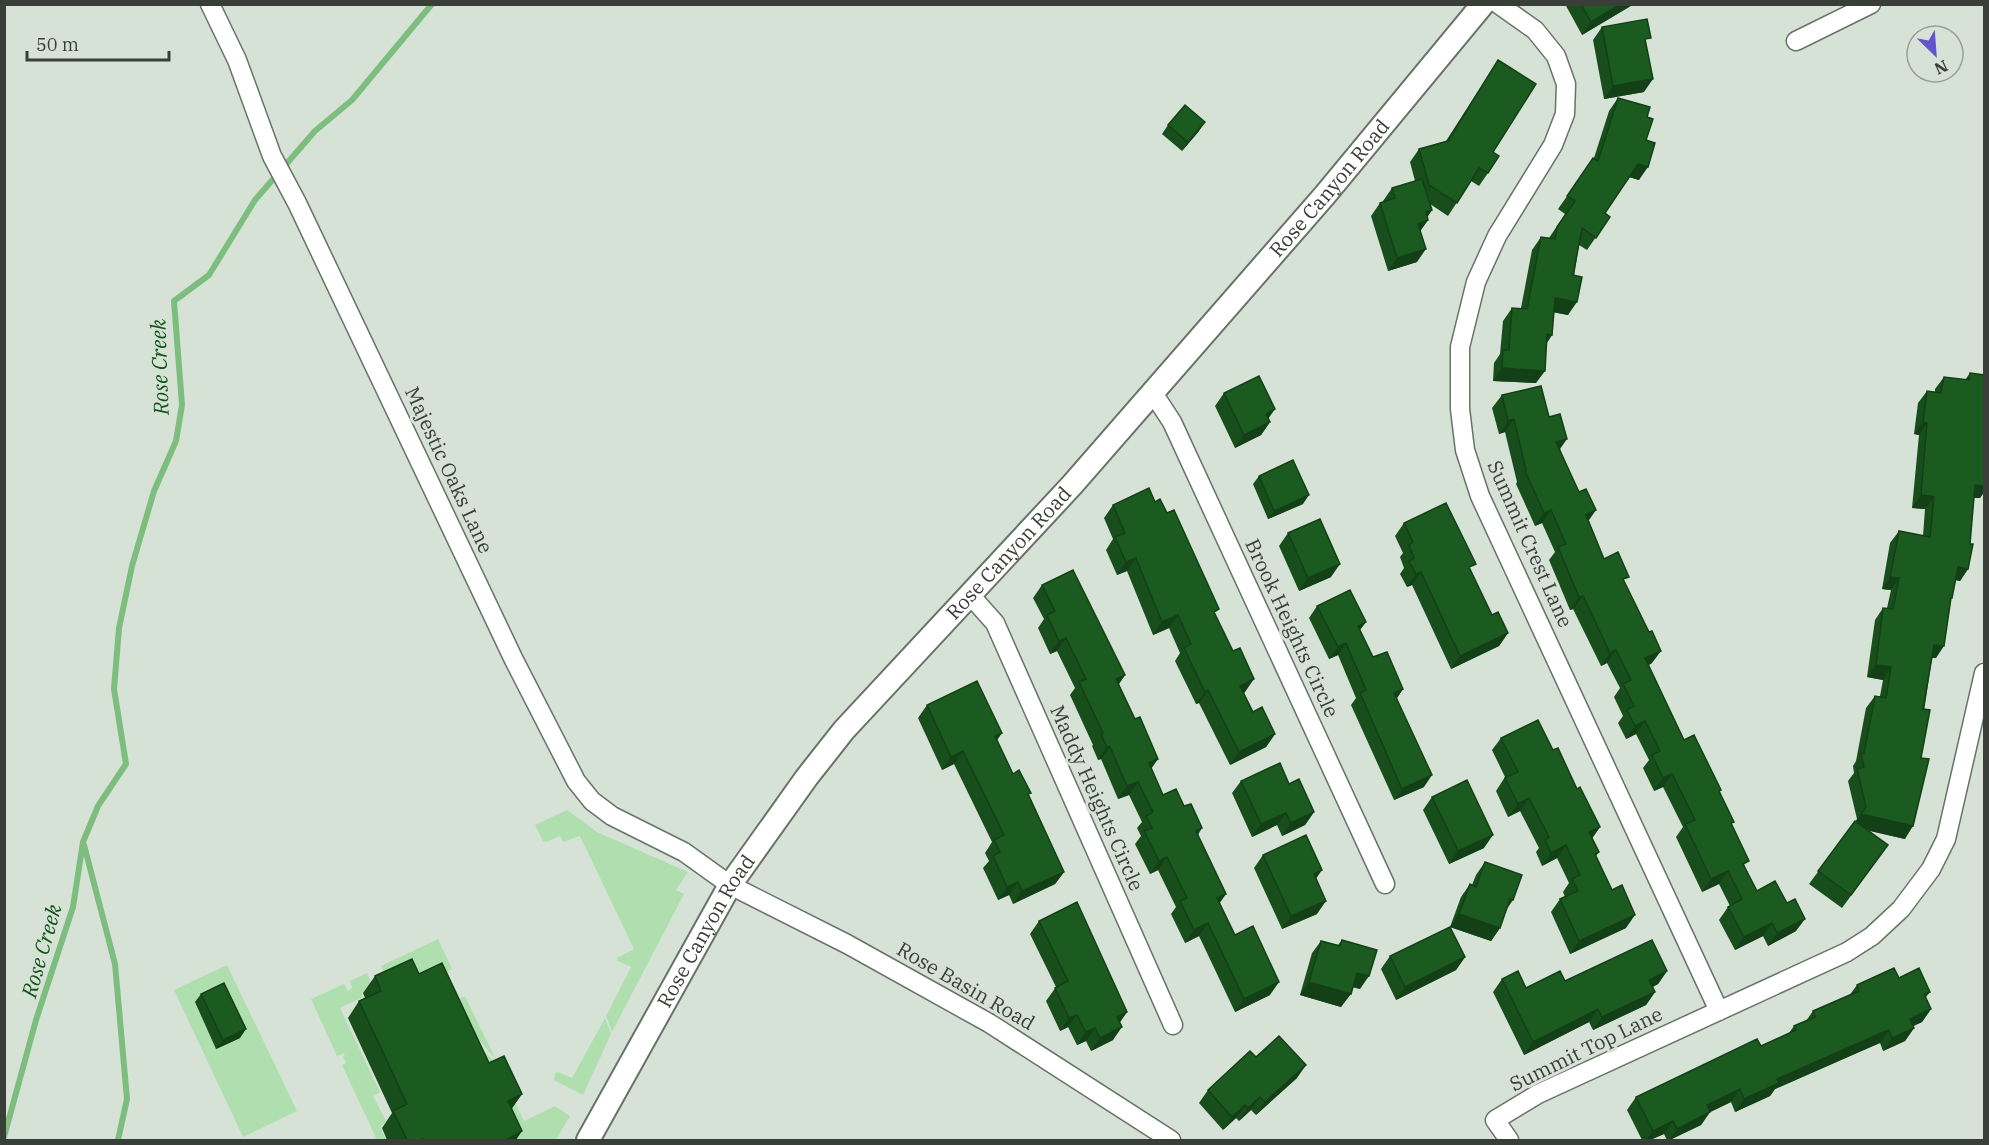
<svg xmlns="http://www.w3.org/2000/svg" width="1989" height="1145" font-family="'IBM Plex Serif',serif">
<rect width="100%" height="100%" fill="#d7e2d7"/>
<path fill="#b0dfaf" d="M 567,810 L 597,832 L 688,872 L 676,890 L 684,894 L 612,1032 L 606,1016 L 631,967 L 618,961 L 617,958 L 634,949 L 580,836 L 563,842 L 560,836 L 546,842 L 543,841 L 535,825 Z
M 438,939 L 452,969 L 443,974 L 471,1032 L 484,1051 L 497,1064 L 524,1121 L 555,1106 L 570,1116 L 556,1140 L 508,1140 L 388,980 L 381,966 Z
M 227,965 L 297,1111 L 243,1137 L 174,990 Z
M 367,973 L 373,987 L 362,993 L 363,997 L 340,1008 L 380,1092 L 373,1096 L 386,1121 L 380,1127 L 386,1140 L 377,1140 L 342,1065 L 346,1063 L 343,1057 L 345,1053 L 337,1056 L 311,999 L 344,984 L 348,991 L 352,988 L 350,981 Z
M 465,996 L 496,1060 L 473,1032 L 456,1000 Z
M 605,1018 L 611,1034 L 583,1095 L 554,1080 L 555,1073 L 558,1072 L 572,1078 Z"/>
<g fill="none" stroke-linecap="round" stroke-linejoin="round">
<path stroke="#7dbe7e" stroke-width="6" d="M 84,845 L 115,964 L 127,1099 L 118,1140
M 4,1137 L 36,1020 L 73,907 L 83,842 L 98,806 L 126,764 L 114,689 L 119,628 L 132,566 L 154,491 L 176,441 L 182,405 L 174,301 L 209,275 L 255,200 L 315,131 L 352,100 L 432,4"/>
<g stroke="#687268" stroke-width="21">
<path id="minor" d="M 210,4 L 237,60 L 272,156 L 297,203 L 513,658 L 576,781 L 592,801 L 612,816 L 684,852 L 730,885 L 847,944 L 989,1023 L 1171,1140
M 1498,4 L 1535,30 L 1556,56 L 1566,84 L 1565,114 L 1553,145 L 1497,236 L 1476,282 L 1460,347 L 1460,409 L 1465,450 L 1480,496 L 1719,1011
M 1796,41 L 1871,4
M 1153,393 L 1172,422 L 1385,884
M 970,595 L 995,623 L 1173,1025
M 1509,1140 L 1495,1120 L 1538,1094 L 1847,952 L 1872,936 L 1901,909 L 1931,869 L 1946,839 L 1984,673"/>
</g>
<g stroke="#687268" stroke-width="26">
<g id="tertiary">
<path id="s1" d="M 588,1140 L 730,885 L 807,777 L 844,730 L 1072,485 L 1325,195 L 1483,4"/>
</g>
</g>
<use href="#minor" stroke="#fff" stroke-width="18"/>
<use href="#tertiary" stroke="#fff" stroke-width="22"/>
</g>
<path fill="#174e1c" d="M 1565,4 L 1634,4 L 1582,35 Z
M 1602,27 L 1646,44 L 1644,92 L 1604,99 L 1593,40 Z
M 1498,60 L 1493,152 L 1488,173 L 1479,186 L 1471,181 L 1448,216 L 1430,204 L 1432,210 L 1427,217 L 1428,220 L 1420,231 L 1417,262 L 1388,271 L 1371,216 L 1380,203 L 1383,202 L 1383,201 L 1392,188 L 1415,181 L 1410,162 L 1419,149 L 1446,141 Z
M 1618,98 L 1647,117 L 1646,140 L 1639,180 L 1629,177 L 1605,213 L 1610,217 L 1587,250 L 1579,245 L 1568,315 L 1554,312 L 1552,335 L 1547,343 L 1536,383 L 1493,381 L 1494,363 L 1500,354 L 1503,321 L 1512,308 L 1521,308 L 1532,250 L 1541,237 L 1549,238 L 1565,214 L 1558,209 L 1594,158 L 1609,111 Z
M 1168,125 L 1199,131 L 1182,151 L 1162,134 Z
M 1970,373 L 1984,375 L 1984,492 L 1980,498 L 1974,498 L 1968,569 L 1960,581 L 1956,580 L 1936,658 L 1932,658 L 1905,839 L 1867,830 L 1888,845 L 1842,908 L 1809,884 L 1857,819 L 1848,781 L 1854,773 L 1853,766 L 1856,761 L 1866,708 L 1875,696 L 1880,696 L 1883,680 L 1867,677 L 1875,620 L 1883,608 L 1887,608 L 1891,590 L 1882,589 L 1890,543 L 1899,531 L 1923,536 L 1925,509 L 1912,508 L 1919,435 L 1914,434 L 1918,403 L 1927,391 L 1935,392 L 1935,389 L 1944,377 L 1965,380 Z
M 1224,393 L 1268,419 L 1270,422 L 1261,435 L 1235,448 L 1215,406 Z
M 1502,395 L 1549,417 L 1560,449 L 1604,559 L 1624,583 L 1652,663 L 1649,665 L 1684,740 L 1720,792 L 1732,825 L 1745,867 L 1757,891 L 1796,931 L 1768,946 L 1763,936 L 1735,950 L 1719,920 L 1728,907 L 1730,906 L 1719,884 L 1702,892 L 1676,837 L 1683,827 L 1663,787 L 1654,791 L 1643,768 L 1649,760 L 1636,734 L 1626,739 L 1618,723 L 1623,716 L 1614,697 L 1620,688 L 1607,663 L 1601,666 L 1573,609 L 1570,610 L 1549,560 L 1555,552 L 1542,523 L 1535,526 L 1516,484 L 1517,482 L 1505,432 L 1499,434 L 1492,408 Z
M 1259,476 L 1303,504 L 1268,519 L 1253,484 Z
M 1155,502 L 1215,614 L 1245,692 L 1244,693 L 1253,712 L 1275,734 L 1266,747 L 1230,765 L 1199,703 L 1196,704 L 1175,661 L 1180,653 L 1169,628 L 1153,635 L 1127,571 L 1117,575 L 1106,550 L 1113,539 L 1104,518 L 1113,505 Z
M 1404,523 L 1471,571 L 1492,615 L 1508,633 L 1499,646 L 1451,669 L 1412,585 L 1407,587 L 1400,574 L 1404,568 L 1400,557 L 1403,553 L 1395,536 Z
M 1288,533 L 1331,577 L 1299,591 L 1279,546 Z
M 1042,585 L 1125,675 L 1119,684 L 1151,769 L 1163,795 L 1184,806 L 1202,828 L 1198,835 L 1220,903 L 1235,935 L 1270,995 L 1235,1012 L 1199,936 L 1185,943 L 1171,914 L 1176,907 L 1158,870 L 1150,874 L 1135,844 L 1141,836 L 1137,828 L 1142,822 L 1129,795 L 1118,799 L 1101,759 L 1098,760 L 1092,746 L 1093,745 L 1070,695 L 1075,688 L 1057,651 L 1050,654 L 1038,628 L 1044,619 L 1033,598 Z
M 1317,606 L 1366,622 L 1360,630 L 1373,657 L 1403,689 L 1397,698 L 1424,787 L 1394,800 L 1351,705 L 1356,698 L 1338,655 L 1329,659 L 1309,618 Z
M 927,705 L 997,740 L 1013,774 L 1029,795 L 1064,872 L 1055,884 L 1013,904 L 1009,895 L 998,900 L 983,868 L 989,861 L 985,853 L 992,842 L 954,764 L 942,770 L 918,718 Z
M 1501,738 L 1553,750 L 1600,827 L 1592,838 L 1599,852 L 1596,856 L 1626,928 L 1570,954 L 1551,912 L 1560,899 L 1565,897 L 1563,892 L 1569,883 L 1557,858 L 1542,866 L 1536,852 L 1539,848 L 1520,811 L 1508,817 L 1496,791 L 1505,777 L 1492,750 Z
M 1241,781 L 1289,784 L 1314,812 L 1305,825 L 1282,836 L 1277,825 L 1252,837 L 1232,793 Z
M 1432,797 L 1484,848 L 1449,864 L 1423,810 Z
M 1263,855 L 1316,878 L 1317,914 L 1282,929 L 1254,868 Z
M 1485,862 L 1506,910 L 1500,928 L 1491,941 L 1450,927 L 1461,897 L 1470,884 L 1472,885 L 1476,875 Z
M 1039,921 L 1127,1012 L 1120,1022 L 1113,1040 L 1091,1051 L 1086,1041 L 1077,1045 L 1068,1027 L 1060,1031 L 1046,1001 L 1056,987 L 1030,934 Z
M 1342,940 L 1360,989 L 1353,987 L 1341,1007 L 1300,995 L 1312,953 L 1321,941 L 1338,945 Z
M 1390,956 L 1465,957 L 1456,970 L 1396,1000 L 1381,969 Z
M 1667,971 L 1658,984 L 1653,987 L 1655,992 L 1646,1005 L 1593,1030 L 1589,1022 L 1524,1055 L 1493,992 L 1502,979 L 1526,988 L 1565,981 Z
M 419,974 L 489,1063 L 522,1094 L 512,1108 L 516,1140 L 387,1140 L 382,1128 L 392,1113 L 348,1018 L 359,1001 L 365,998 L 363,993 L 375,976 Z
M 1899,978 L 1930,992 L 1926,997 L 1931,1009 L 1922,1022 L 1913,1026 L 1914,1028 L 1905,1041 L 1883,1051 L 1880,1043 L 1870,1047 L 1775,1089 L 1770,1096 L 1735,1112 L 1731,1102 L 1710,1112 L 1701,1125 L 1670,1140 L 1667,1140 L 1664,1134 L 1650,1140 L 1642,1140 L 1627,1110 L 1636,1097 L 1761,1046 L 1789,1033 L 1794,1026 L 1806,1021 L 1813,1011 L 1849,996 L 1857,985 Z
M 201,994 L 240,1038 L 216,1049 L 195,1002 Z
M 1256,1057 L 1297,1078 L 1256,1115 L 1251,1110 L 1239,1121 L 1236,1118 L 1223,1130 L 1199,1103 L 1208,1090 Z"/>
<path fill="#134016" d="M 1621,4 L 1634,4 L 1582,35 L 1591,22 Z
M 1653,79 L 1644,92 L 1604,99 L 1613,86 Z
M 1205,122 L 1199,131 L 1182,151 L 1188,142 Z
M 1638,164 L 1648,167 L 1639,180 L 1629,177 Z
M 1432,210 L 1424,222 L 1428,220 L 1419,233 L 1409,236 L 1426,212 Z
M 1426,249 L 1417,262 L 1388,271 L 1397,258 Z
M 1555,298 L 1577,302 L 1568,315 L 1546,311 Z
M 1547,334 L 1552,335 L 1543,348 Z
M 1502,368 L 1545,371 L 1536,383 L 1493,381 Z
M 1275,409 L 1266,422 L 1266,414 Z
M 1514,419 L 1505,432 L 1499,434 L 1508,421 Z
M 1270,422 L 1261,435 L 1235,448 L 1244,435 Z
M 1923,422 L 1927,423 L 1919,435 L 1914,434 Z
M 1567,439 L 1558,452 L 1556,442 Z
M 1975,485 L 1984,486 L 1984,492 L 1980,498 L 1967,497 Z
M 1309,495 L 1303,504 L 1268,519 L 1274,511 Z
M 1921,495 L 1934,497 L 1925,509 L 1912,508 Z
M 1551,510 L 1542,523 L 1535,526 L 1544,513 Z
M 1596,510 L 1587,523 L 1586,515 Z
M 1136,558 L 1127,571 L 1117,575 L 1126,562 Z
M 1340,564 L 1331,577 L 1299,591 L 1308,578 Z
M 1958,567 L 1968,569 L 1960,581 L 1950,579 Z
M 1421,572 L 1412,585 L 1407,587 L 1416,574 Z
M 1890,577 L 1899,578 L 1891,590 L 1882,589 Z
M 1583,596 L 1573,609 L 1570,610 L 1579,597 Z
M 1178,615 L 1169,628 L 1153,635 L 1162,622 Z
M 1366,622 L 1357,633 L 1358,626 Z
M 1508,633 L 1499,646 L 1451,669 L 1460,656 Z
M 1066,638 L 1057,651 L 1050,654 L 1059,641 Z
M 1346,643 L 1338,655 L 1329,659 L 1338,647 Z
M 1934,645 L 1944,646 L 1936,658 L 1925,657 Z
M 1616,650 L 1607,663 L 1601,666 L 1610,653 Z
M 1661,651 L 1652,663 L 1636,671 L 1645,658 Z
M 1876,665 L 1891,667 L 1883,680 L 1867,677 Z
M 1125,675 L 1116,688 L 1116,679 Z
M 1254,679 L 1245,692 L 1231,699 L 1240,686 Z
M 1403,689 L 1395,701 L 1394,693 Z
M 1208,690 L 1199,703 L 1196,704 L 1205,692 Z
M 1645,721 L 1636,734 L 1626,739 L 1635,726 Z
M 1002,733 L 993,746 L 995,736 Z
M 1275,734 L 1266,747 L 1230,765 L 1239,752 Z
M 1107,747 L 1110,747 L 1101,759 L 1098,760 Z
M 963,751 L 954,764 L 942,770 L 951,757 Z
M 1158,759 L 1149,772 L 1149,763 Z
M 1672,774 L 1663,787 L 1654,791 L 1663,778 Z
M 1432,775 L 1424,787 L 1394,800 L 1402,789 Z
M 1138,782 L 1129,795 L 1118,799 L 1127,786 Z
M 1529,798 L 1520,811 L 1508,817 L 1518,804 Z
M 1314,812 L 1305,825 L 1282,836 L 1291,823 Z
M 1286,813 L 1277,825 L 1252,837 L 1261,824 Z
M 1861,814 L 1913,826 L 1905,839 L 1852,827 Z
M 1600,827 L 1591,840 L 1589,832 Z
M 1493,835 L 1484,848 L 1449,864 L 1458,851 Z
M 1566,845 L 1557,858 L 1542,866 L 1551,853 Z
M 1167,857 L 1158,870 L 1150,874 L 1159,861 Z
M 1322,870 L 1313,883 L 1314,874 Z
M 1728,871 L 1719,884 L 1702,892 L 1711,879 Z
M 1064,872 L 1055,884 L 1013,904 L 1022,891 Z
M 1018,882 L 1009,895 L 998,900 L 1007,887 Z
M 1226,894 L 1217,907 L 1217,898 Z
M 1510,899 L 1513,900 L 1504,913 Z
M 1326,901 L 1317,914 L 1282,929 L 1291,916 Z
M 1459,914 L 1500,928 L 1491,941 L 1450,927 Z
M 1635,915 L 1626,928 L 1570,954 L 1579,941 Z
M 1805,919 L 1796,931 L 1768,946 L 1777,933 Z
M 1208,923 L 1199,936 L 1185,943 L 1194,930 Z
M 1772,923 L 1763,936 L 1735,950 L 1744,937 Z
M 1465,957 L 1456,970 L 1396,1000 L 1405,987 Z
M 1667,971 L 1658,984 L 1640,992 L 1649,980 Z
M 1357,973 L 1369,976 L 1360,989 L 1348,986 Z
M 1279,982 L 1270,995 L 1235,1012 L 1244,999 Z
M 1309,982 L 1351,994 L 1341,1007 L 1300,995 Z
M 1655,992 L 1646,1005 L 1593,1030 L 1602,1017 Z
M 1598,1009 L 1589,1022 L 1524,1055 L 1533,1042 Z
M 1931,1009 L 1922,1022 L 1901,1032 L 1910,1019 Z
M 1127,1012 L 1118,1025 L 1117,1017 Z
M 1077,1015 L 1068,1027 L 1060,1031 L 1069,1018 Z
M 1122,1027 L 1113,1040 L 1091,1051 L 1100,1038 Z
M 1095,1028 L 1086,1041 L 1077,1045 L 1086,1032 Z
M 1914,1028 L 1905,1041 L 1883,1051 L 1892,1038 Z
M 246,1029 L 240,1038 L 216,1049 L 223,1040 Z
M 1889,1030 L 1880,1043 L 1775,1089 L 1770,1096 L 1735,1112 L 1744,1099 L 1777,1079 Z
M 1306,1065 L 1297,1078 L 1256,1115 L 1265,1102 Z
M 1740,1089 L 1731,1102 L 1698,1118 L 1707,1105 Z
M 522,1094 L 510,1111 L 508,1101 Z
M 1260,1097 L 1251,1110 L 1239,1121 L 1248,1108 Z
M 1245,1105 L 1236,1118 L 1223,1130 L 1232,1117 Z
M 1710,1112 L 1701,1125 L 1669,1140 L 1677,1129 Z
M 1673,1121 L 1664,1134 L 1650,1140 L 1646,1140 L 1653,1131 Z
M 522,1131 L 516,1140 L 506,1140 Z"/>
<path fill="#1b5b20" stroke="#134016" stroke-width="1.5" d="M 1581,4 L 1621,4 L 1591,22 Z
M 1647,19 L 1651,38 L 1645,39 L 1653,79 L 1613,86 L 1602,27 Z
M 1498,60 L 1536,84 L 1493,152 L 1499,156 L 1488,173 L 1479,168 L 1457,203 L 1429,185 L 1419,149 L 1448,141 Z
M 1618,98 L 1650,107 L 1647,117 L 1653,119 L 1646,140 L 1655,143 L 1648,167 L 1638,164 L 1605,213 L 1610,217 L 1596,238 L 1582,228 L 1573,275 L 1582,277 L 1577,302 L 1555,298 L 1552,335 L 1547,334 L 1545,371 L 1502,368 L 1503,350 L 1509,350 L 1512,308 L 1527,309 L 1541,237 L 1555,239 L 1557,227 L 1575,201 L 1567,196 L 1593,158 L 1598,161 Z
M 1185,105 L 1205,122 L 1188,142 L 1168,125 Z
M 1422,179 L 1432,210 L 1426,212 L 1428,220 L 1418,224 L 1426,249 L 1397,258 L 1380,203 L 1395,198 L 1392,188 Z
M 1970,373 L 1984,375 L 1984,486 L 1975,485 L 1970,544 L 1973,544 L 1968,569 L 1958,567 L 1952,598 L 1951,598 L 1944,646 L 1934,645 L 1923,709 L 1930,710 L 1921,758 L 1929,759 L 1913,826 L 1861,814 L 1866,807 L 1857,769 L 1864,767 L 1861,754 L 1864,753 L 1875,696 L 1886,698 L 1891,667 L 1876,665 L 1883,608 L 1893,609 L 1899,578 L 1890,577 L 1899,531 L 1930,537 L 1934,497 L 1921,495 L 1927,423 L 1923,422 L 1927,391 L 1941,393 L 1944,377 L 1969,380 Z
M 1259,376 L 1275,409 L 1266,414 L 1270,422 L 1244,435 L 1224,393 Z
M 1541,386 L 1549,417 L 1560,414 L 1567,439 L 1556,442 L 1579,492 L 1586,489 L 1596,510 L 1586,515 L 1604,559 L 1618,552 L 1629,577 L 1623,579 L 1649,632 L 1652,631 L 1661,651 L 1645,658 L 1684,740 L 1694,735 L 1721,790 L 1719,791 L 1734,822 L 1731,823 L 1749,861 L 1743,864 L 1757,891 L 1775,881 L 1787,903 L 1795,899 L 1805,919 L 1777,933 L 1772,923 L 1744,937 L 1728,907 L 1742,899 L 1728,871 L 1711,879 L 1685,824 L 1695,820 L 1672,774 L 1663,778 L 1652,755 L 1660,751 L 1645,721 L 1635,726 L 1627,710 L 1634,706 L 1623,684 L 1631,680 L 1616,650 L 1610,653 L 1583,596 L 1579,597 L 1558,547 L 1566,544 L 1551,510 L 1544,513 L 1525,471 L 1526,470 L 1514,419 L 1508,421 L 1502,395 Z
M 1293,460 L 1309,495 L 1274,511 L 1259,476 Z
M 1149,488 L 1155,502 L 1160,499 L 1167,513 L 1174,510 L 1219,609 L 1214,612 L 1233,651 L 1240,648 L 1254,679 L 1240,686 L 1253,712 L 1262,707 L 1275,734 L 1239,752 L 1208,690 L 1205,692 L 1184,648 L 1191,644 L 1178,615 L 1162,622 L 1136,558 L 1126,562 L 1115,537 L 1125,533 L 1113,505 Z
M 1446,503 L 1476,564 L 1469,567 L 1492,615 L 1498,612 L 1508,633 L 1460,656 L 1421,572 L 1416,574 L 1409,561 L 1414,558 L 1409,545 L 1413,542 L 1404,523 Z
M 1320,519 L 1340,564 L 1308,578 L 1288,533 Z
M 1073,570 L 1125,675 L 1116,679 L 1135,719 L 1140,717 L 1158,759 L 1149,763 L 1163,795 L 1176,789 L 1184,806 L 1191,804 L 1202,828 L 1196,831 L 1226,894 L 1217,898 L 1235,935 L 1253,926 L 1279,982 L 1244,999 L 1208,923 L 1194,930 L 1180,901 L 1187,898 L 1167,857 L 1159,861 L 1144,831 L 1152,828 L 1146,816 L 1153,812 L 1138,782 L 1127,786 L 1110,747 L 1107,747 L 1101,734 L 1103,733 L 1079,682 L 1086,679 L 1066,638 L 1059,641 L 1047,615 L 1055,611 L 1042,585 Z
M 1350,590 L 1366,622 L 1358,626 L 1373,657 L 1387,652 L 1403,689 L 1394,693 L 1432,775 L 1402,789 L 1360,693 L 1366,690 L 1346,643 L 1338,647 L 1317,606 Z
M 977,681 L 1002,733 L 995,736 L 1013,774 L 1019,770 L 1031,793 L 1028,794 L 1064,872 L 1022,891 L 1018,882 L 1007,887 L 993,856 L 1000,852 L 994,840 L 1004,835 L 963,751 L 951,757 L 927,705 Z
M 1538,720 L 1553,750 L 1558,748 L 1577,789 L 1580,787 L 1600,827 L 1589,832 L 1599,852 L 1595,854 L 1612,890 L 1622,885 L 1635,915 L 1579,941 L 1560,899 L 1578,891 L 1572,879 L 1580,875 L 1566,845 L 1551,853 L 1545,840 L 1549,837 L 1529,798 L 1518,804 L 1505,778 L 1518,772 L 1501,738 Z
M 1280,763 L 1289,784 L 1299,779 L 1314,812 L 1291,823 L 1286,813 L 1261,824 L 1241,781 Z
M 1467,780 L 1493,835 L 1458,851 L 1432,797 Z
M 1855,821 L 1888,845 L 1851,895 L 1818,871 Z
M 1306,835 L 1322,870 L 1314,874 L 1326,901 L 1291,916 L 1263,855 Z
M 1485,862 L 1522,875 L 1513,900 L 1510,899 L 1500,928 L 1459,914 L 1470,884 L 1476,887 Z
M 1077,902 L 1127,1012 L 1117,1017 L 1122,1027 L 1100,1038 L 1095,1028 L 1086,1032 L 1077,1015 L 1069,1018 L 1055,988 L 1068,981 L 1039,921 Z
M 1450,927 L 1465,957 L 1405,987 L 1390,956 Z
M 1342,940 L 1377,950 L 1369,976 L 1357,973 L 1351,994 L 1309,982 L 1321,941 L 1340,946 Z
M 1652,940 L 1667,971 L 1649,980 L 1655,992 L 1602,1017 L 1598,1009 L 1533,1042 L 1502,979 L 1518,971 L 1526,988 L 1560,971 L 1565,981 Z
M 412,959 L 419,974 L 442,963 L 489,1063 L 504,1056 L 522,1094 L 508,1101 L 522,1131 L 506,1140 L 424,1140 L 423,1139 L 421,1140 L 407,1140 L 393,1111 L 407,1104 L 359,1001 L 381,991 L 375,976 Z
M 1894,968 L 1899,978 L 1919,968 L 1930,992 L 1924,994 L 1931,1009 L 1910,1019 L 1914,1028 L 1892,1038 L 1889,1030 L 1879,1034 L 1777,1079 L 1779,1083 L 1744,1099 L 1740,1089 L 1707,1105 L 1710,1112 L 1677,1129 L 1673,1121 L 1653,1131 L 1636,1097 L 1757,1039 L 1761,1046 L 1796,1030 L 1794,1026 L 1815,1017 L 1813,1011 L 1859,991 L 1857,985 Z
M 224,983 L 246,1029 L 223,1040 L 201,994 Z
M 1279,1036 L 1306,1065 L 1265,1102 L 1260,1097 L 1248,1108 L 1245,1105 L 1232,1117 L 1208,1090 L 1250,1051 L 1256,1057 Z"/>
<g text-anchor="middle" stroke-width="6" stroke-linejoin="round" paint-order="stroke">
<g font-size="20" fill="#3a3e39" stroke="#d7e2d7">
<text dy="7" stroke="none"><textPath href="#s1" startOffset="1212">Rose Canyon Road</textPath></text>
<text transform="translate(449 470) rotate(65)" y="7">Majestic Oaks Lane</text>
<text transform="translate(1530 544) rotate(66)" y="7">Summit Crest Lane</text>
<text dy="7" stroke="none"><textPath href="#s1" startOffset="726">Rose Canyon Road</textPath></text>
<text transform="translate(1292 628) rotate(65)" y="7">Brook Heights Circle</text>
<text transform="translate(1097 798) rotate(66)" y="7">Maddy Heights Circle</text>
<text dy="7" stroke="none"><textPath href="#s1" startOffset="240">Rose Canyon Road</textPath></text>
<text transform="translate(966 986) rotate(30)" y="7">Rose Basin Road</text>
<text transform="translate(1586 1049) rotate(-26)" y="7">Summit Top Lane</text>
</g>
<g font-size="21" font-style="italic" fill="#0f5316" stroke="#d7e2d7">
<text transform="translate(160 367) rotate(-92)" y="7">Rose Creek</text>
<text transform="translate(42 951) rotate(-74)" y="7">Rose Creek</text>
</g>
</g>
<rect width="1989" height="1145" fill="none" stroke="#3a3e39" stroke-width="12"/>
<g transform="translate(1935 54) rotate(155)"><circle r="28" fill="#d7e2d7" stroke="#98a098" stroke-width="1.5"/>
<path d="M0-4.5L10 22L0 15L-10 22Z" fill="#6255ce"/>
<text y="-9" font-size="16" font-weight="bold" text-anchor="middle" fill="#3a3e39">N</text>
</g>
<path d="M27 51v9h142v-9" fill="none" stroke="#3a3e39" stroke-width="3"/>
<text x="36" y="51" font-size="18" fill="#3a3e39" stroke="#d7e2d7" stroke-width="4.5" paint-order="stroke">50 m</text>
</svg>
